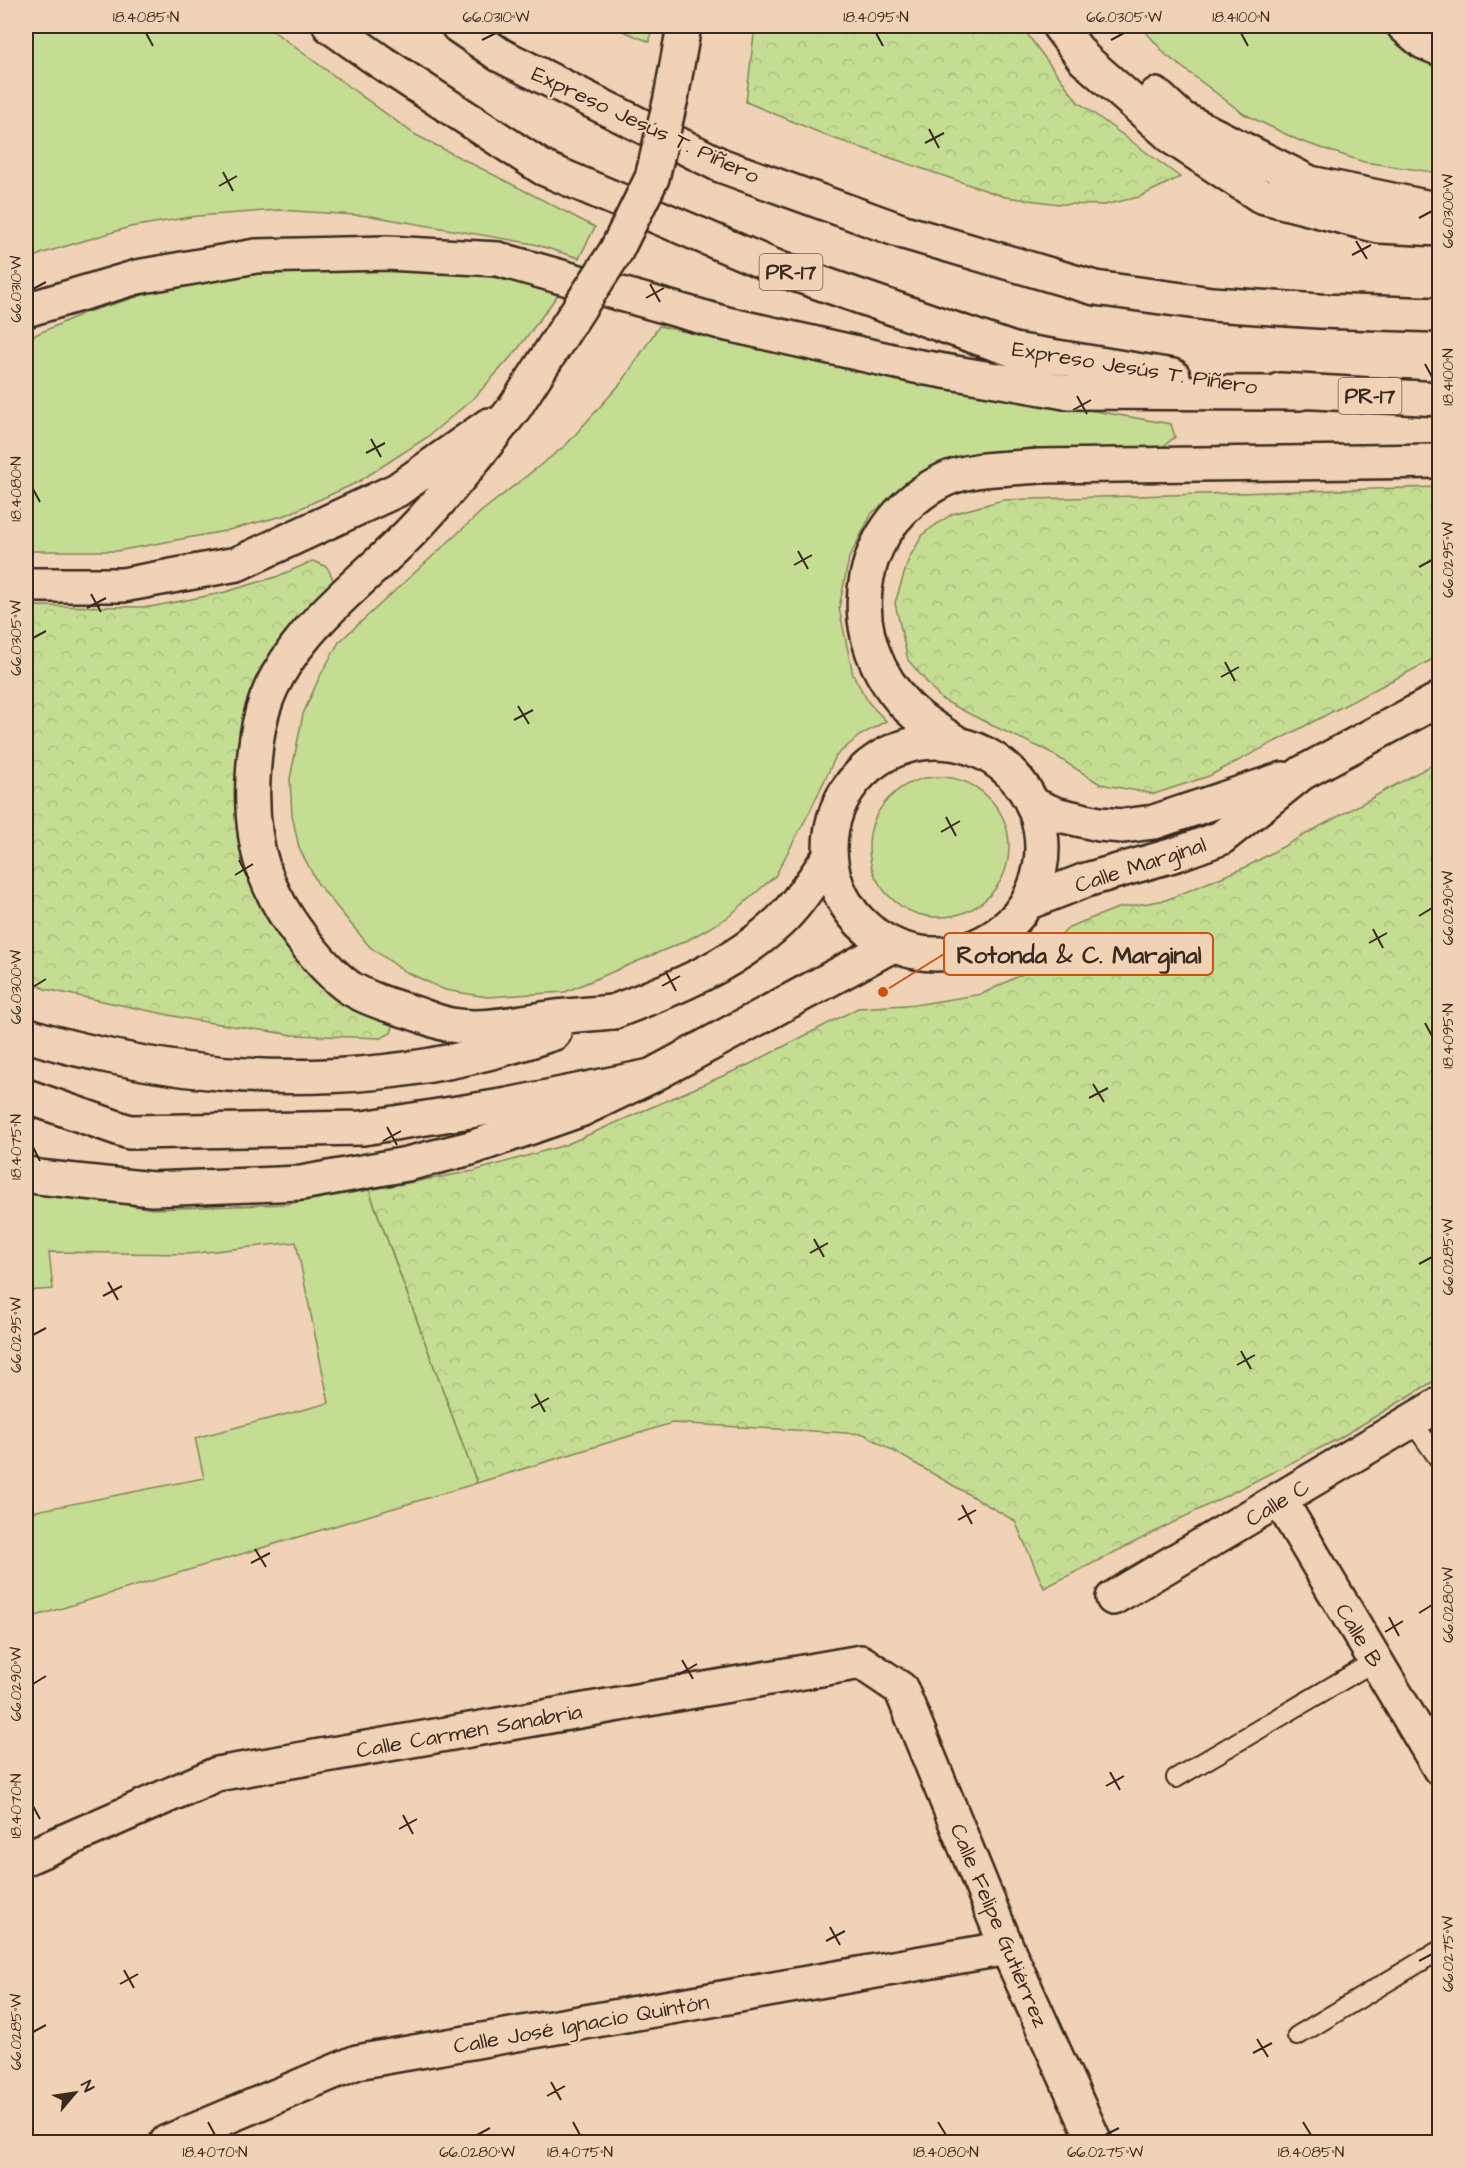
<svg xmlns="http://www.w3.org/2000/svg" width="1465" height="2168" font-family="'Architects Daughter',sans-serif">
<defs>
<pattern id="forest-crowns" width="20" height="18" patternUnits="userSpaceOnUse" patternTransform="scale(1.5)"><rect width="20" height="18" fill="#c5dd93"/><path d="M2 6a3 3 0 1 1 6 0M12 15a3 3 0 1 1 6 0" fill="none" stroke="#aabe7e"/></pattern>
</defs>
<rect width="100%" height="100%" fill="#f0d2b6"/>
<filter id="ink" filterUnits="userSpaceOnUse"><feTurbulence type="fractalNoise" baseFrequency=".0167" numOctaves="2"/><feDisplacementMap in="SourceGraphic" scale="12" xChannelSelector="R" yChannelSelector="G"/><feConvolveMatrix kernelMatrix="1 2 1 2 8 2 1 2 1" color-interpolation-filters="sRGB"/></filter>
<g filter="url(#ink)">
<path fill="#c5dd93" stroke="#808458" stroke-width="1.5" d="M 26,26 L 266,26 L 414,134 L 595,227 L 579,258 L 534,244 L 371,216 L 279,210 L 197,216 L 130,227 L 43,253 L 26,261 Z
M 610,26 L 651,26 L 650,42 Z
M 1141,26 L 1390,26 L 1439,61 L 1439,173 L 1364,162 L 1300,141 L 1244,114 L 1166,55 Z
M 359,265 L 482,275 L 560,292 L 517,350 L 475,397 L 426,438 L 358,482 L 286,515 L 225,531 L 117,551 L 26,551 L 26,339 L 84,313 L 180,284 L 263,270 Z
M 659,326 L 870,373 L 1171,424 L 1175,437 L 1161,448 L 921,476 L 872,513 L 849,558 L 839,608 L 853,675 L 869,703 L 886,721 L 859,736 L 836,756 L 810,811 L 775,876 L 727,918 L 688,940 L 565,992 L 487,997 L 445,990 L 404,971 L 370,947 L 318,884 L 299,848 L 292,815 L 290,779 L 303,714 L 319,678 L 339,642 L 482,511 L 566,445 L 622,382 Z
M869 847a70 70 0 1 1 140 0a70 70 0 1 1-140 0Z
M 26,1188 L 153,1209 L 287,1204 L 369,1190 L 477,1483 L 26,1619 L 26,1513 L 204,1478 L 195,1438 L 329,1403 L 296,1242 L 188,1254 L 49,1252 L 53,1289 L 26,1291 Z"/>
<path fill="url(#forest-crowns)" stroke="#808458" stroke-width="1.5" d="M 755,26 L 1021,26 L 1078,102 L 1180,177 L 1139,197 L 1104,205 L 1060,204 L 1005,197 L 830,137 L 746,102 Z
M 1439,487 L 1439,656 L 1209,776 L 1154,794 L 1100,784 L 1048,751 L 991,725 L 941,699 L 908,660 L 895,603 L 909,558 L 924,533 L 952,514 L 1003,500 Z
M 313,561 L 327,567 L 333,579 L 331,590 L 266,674 L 255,869 L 394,1023 L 391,1033 L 381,1038 L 293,1035 L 193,1020 L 45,989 L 26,979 L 26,606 L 150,607 L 222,593 L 276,577 Z
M 1439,761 L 1439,1378 L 1338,1439 L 1044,1588 L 1015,1521 L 864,1434 L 672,1423 L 477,1483 L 369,1190 L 474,1171 L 565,1145 L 748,1065 L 858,1008 L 921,1004 L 982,994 L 1029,971 L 1069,927 L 1118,908 L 1166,900 L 1246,867 Z"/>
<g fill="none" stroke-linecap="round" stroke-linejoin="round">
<g stroke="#3b2a1e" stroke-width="22">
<path id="lane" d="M 1412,1421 L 1440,1461
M 1176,1778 L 1375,1661
M 1297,2036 L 1440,1950"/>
</g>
<g stroke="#3b2a1e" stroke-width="38">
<path id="street" d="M 1280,1500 L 1440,1769
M 1113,1598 L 1440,1404
M 26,1858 L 217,1774 L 861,1662 L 901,1689 L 1007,1948 L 1095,2142
M 167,2142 L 357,2062 L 1007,1948"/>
</g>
<g stroke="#3b2a1e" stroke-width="38">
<path id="secondary" d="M830 848a106 106 0 1 1 212 0a106 106 0 1 1-212 0Z
M 1034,805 L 1055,814 L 1099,824 L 1123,826 L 1154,822 L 1283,779
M 1029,902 L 1086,880 L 1177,854 L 1221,838 L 1302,773 L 1440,699
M 613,1012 C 671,990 732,966 779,922 C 799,903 814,878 830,856
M 26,1096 L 129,1132 L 363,1128 L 508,1105 L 651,1076 L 891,946"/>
</g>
<g stroke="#3b2a1e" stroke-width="38">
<path id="highway" d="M 330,26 L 381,62 L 543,168 L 780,269 L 1014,350 L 1173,376
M 458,26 L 500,55 L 720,165 L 904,232 L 1095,288 L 1212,304 L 1319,311 L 1440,315
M 1059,26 L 1084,59 L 1176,140 L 1261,196 L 1379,226 L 1440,229
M 1404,26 L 1423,42 L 1440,49
M 1156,95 L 1181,118 L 1310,183 L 1440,210
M 26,310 L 137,277 L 256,256 L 387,253 L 498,259 L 727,324 L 915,366 L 1065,392 L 1300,393
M 1280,390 L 1440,399
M 515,407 C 481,451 447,495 408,535 C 362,581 310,618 278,675 C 259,707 255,742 253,779 C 250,847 265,893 308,946 C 320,961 334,977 350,988 C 370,1000 392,1006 414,1013 C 426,1017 439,1023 451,1025 C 483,1031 517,1022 549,1018 C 570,1015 591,1014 613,1012
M 26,585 L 123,585 L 237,564 L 397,490 L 489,425
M 957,743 C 935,729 913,716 897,695 C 839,622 860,521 944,480 C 972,467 1009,469 1039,466 L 1440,461
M 26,1034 C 53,1044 81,1050 109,1056 C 256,1089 412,1083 554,1033
M 26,1173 L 38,1177 L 152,1189 L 301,1183 L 407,1164 L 471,1148 L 580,1110 L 651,1076"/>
</g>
<use href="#lane" stroke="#f0d2b6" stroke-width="18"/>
<use href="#street" stroke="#f0d2b6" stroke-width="33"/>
<use href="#secondary" stroke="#f0d2b6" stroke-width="33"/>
<use href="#highway" stroke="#f0d2b6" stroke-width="33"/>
<g stroke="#3b2a1e" stroke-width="38" stroke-linecap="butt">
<path id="highway-bridge" d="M 515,407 L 616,251 L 652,178 L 671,98 L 684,26"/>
</g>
<use href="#highway-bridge" stroke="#f0d2b6" stroke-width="33"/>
</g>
</g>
<path fill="none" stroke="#3b2a1e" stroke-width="2" d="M 146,33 L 153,46M 876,33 L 883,46M 1241,33 L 1248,46M 482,40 L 496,33M 1111,40 L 1124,33M 929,129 L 939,148M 925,143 L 944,133M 223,172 L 233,191M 219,186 L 237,176M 1419,218 L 1432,211M 1356,241 L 1367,259M 1352,255 L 1371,245M 650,284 L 660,302M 33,289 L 46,282M 646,298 L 664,288M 1425,364 L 1432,377M 1077,396 L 1087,414M 1073,410 L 1091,400M 371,439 L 381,457M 366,453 L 385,443M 33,489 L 40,502M 798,551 L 808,569M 794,565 L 812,555M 1419,567 L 1432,560M 91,594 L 101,612M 87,608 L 106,598M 33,638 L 46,631M 1225,662 L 1235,681M 1221,677 L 1239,667M 518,706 L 529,724M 514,720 L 533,710M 946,817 L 956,836M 941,832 L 960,821M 239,860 L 249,879M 235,875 L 253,864M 1419,916 L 1432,908M 1373,929 L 1383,948M 1369,943 L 1387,933M 666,972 L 676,991M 662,986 L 680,976M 33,987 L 46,979M 1425,1023 L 1432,1036M 1093,1084 L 1104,1102M 1089,1098 L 1108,1088M 387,1127 L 397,1145M 383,1141 L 401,1131M 33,1147 L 40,1161M 814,1239 L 824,1257M 810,1253 L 828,1243M 1419,1264 L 1432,1257M 108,1282 L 118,1300M 103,1296 L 122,1286M 33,1335 L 46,1328M 1241,1351 L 1251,1369M 1237,1365 L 1255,1355M 535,1394 L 545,1412M 531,1408 L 549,1398M 962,1505 L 972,1524M 958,1520 L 976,1510M 255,1549 L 266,1567M 251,1563 L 270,1553M 1419,1613 L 1432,1605M 1389,1617 L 1399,1636M 1385,1632 L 1403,1621M 682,1660 L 693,1679M 678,1675 L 697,1664M 33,1684 L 46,1676M 1110,1772 L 1120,1790M 1106,1786 L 1124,1776M 33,1806 L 40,1819M 403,1815 L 413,1834M 399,1829 L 417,1819M 830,1927 L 840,1945M 826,1941 L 845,1931M 1419,1961 L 1432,1954M 124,1970 L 134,1988M 120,1984 L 138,1974M 33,2032 L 46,2025M 1257,2039 L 1268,2057M 1253,2053 L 1272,2043M 551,2082 L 561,2100M 547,2096 L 565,2086M 208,2122 L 215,2135M 573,2122 L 580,2135M 938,2122 L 946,2135M 1303,2122 L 1311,2135M 477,2135 L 490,2128M 1105,2135 L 1119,2128"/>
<g text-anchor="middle" stroke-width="4.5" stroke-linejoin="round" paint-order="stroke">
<g fill="#f0d2b6" stroke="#715c4c" stroke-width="1.5">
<rect x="759.5" y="254" width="63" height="36" rx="4.5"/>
<rect x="1338.5" y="378" width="63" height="36" rx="4.5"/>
</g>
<g font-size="21" font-weight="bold" fill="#3b2a1e">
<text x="791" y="279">PR-17</text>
<text x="1370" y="403">PR-17</text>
</g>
<g font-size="22" fill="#3b2a1e" stroke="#f0d2b6">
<text transform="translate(646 124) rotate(25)" y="8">Expreso Jesús T. Piñero</text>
<text transform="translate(1135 367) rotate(9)" y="8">Expreso Jesús T. Piñero</text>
<text transform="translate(1140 864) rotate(-18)" y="8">Calle Marginal</text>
<text transform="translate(1277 1502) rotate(-31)" y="8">Calle C</text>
<text transform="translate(1360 1635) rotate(59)" y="8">Calle B</text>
<text transform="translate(469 1730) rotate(-10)" y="8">Calle Carmen Sanabria</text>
<text transform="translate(1000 1925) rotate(67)" y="8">Calle Felipe Gutiérrez</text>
<text transform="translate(581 2023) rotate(-10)" y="8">Calle José Ignacio Quintón</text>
</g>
</g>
<path fill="none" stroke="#ce520f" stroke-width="2" d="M883 992L944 954"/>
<circle fill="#ce520f" stroke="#f0d2b6" stroke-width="2" cx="883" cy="992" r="6"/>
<rect fill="#f0d2b6" stroke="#ce520f" stroke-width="2" x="944" y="933" width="269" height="42" rx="6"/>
<g font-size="24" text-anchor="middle" font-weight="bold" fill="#3b2a1e">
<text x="1079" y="963">Rotonda &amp; C. Marginal</text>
</g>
<rect width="1465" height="2168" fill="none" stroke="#f0d2b6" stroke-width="66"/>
<g transform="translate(75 2093) rotate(61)" stroke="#f0d2b6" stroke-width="4.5" paint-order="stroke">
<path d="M0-4.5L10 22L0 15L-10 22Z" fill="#3b2a1e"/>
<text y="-9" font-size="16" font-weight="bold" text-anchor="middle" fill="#3b2a1e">N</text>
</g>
<rect x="33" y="33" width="1399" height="2102" fill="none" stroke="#3b2a1e" stroke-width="2"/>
<g font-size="15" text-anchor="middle" fill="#3b2a1e">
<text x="146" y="22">18.4085°N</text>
<text x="496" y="22">66.0310°W</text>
<text x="876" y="22">18.4095°N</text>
<text x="1124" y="22">66.0305°W</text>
<text x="1241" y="22">18.4100°N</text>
<text transform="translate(1448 211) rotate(-90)" y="5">66.0300°W</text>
<text transform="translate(16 289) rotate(-90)" y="5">66.0310°W</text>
<text transform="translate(1448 377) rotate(-90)" y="5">18.4100°N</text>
<text transform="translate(16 489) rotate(-90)" y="5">18.4080°N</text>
<text transform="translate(1448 560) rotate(-90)" y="5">66.0295°W</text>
<text transform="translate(16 638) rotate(-90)" y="5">66.0305°W</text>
<text transform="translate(1448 908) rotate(-90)" y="5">66.0290°W</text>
<text transform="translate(16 987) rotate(-90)" y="5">66.0300°W</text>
<text transform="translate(1448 1036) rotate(-90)" y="5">18.4095°N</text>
<text transform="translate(16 1147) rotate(-90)" y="5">18.4075°N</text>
<text transform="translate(1448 1257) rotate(-90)" y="5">66.0285°W</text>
<text transform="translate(16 1335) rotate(-90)" y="5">66.0295°W</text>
<text transform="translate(1448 1605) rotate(-90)" y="5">66.0280°W</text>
<text transform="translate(16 1684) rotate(-90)" y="5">66.0290°W</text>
<text transform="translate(16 1806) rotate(-90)" y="5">18.4070°N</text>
<text transform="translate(1448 1954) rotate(-90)" y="5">66.0275°W</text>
<text transform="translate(16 2032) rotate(-90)" y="5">66.0285°W</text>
<text x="215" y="2157">18.4070°N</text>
<text x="477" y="2157">66.0280°W</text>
<text x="580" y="2157">18.4075°N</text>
<text x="946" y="2157">18.4080°N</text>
<text x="1105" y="2157">66.0275°W</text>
<text x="1311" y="2157">18.4085°N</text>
</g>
</svg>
